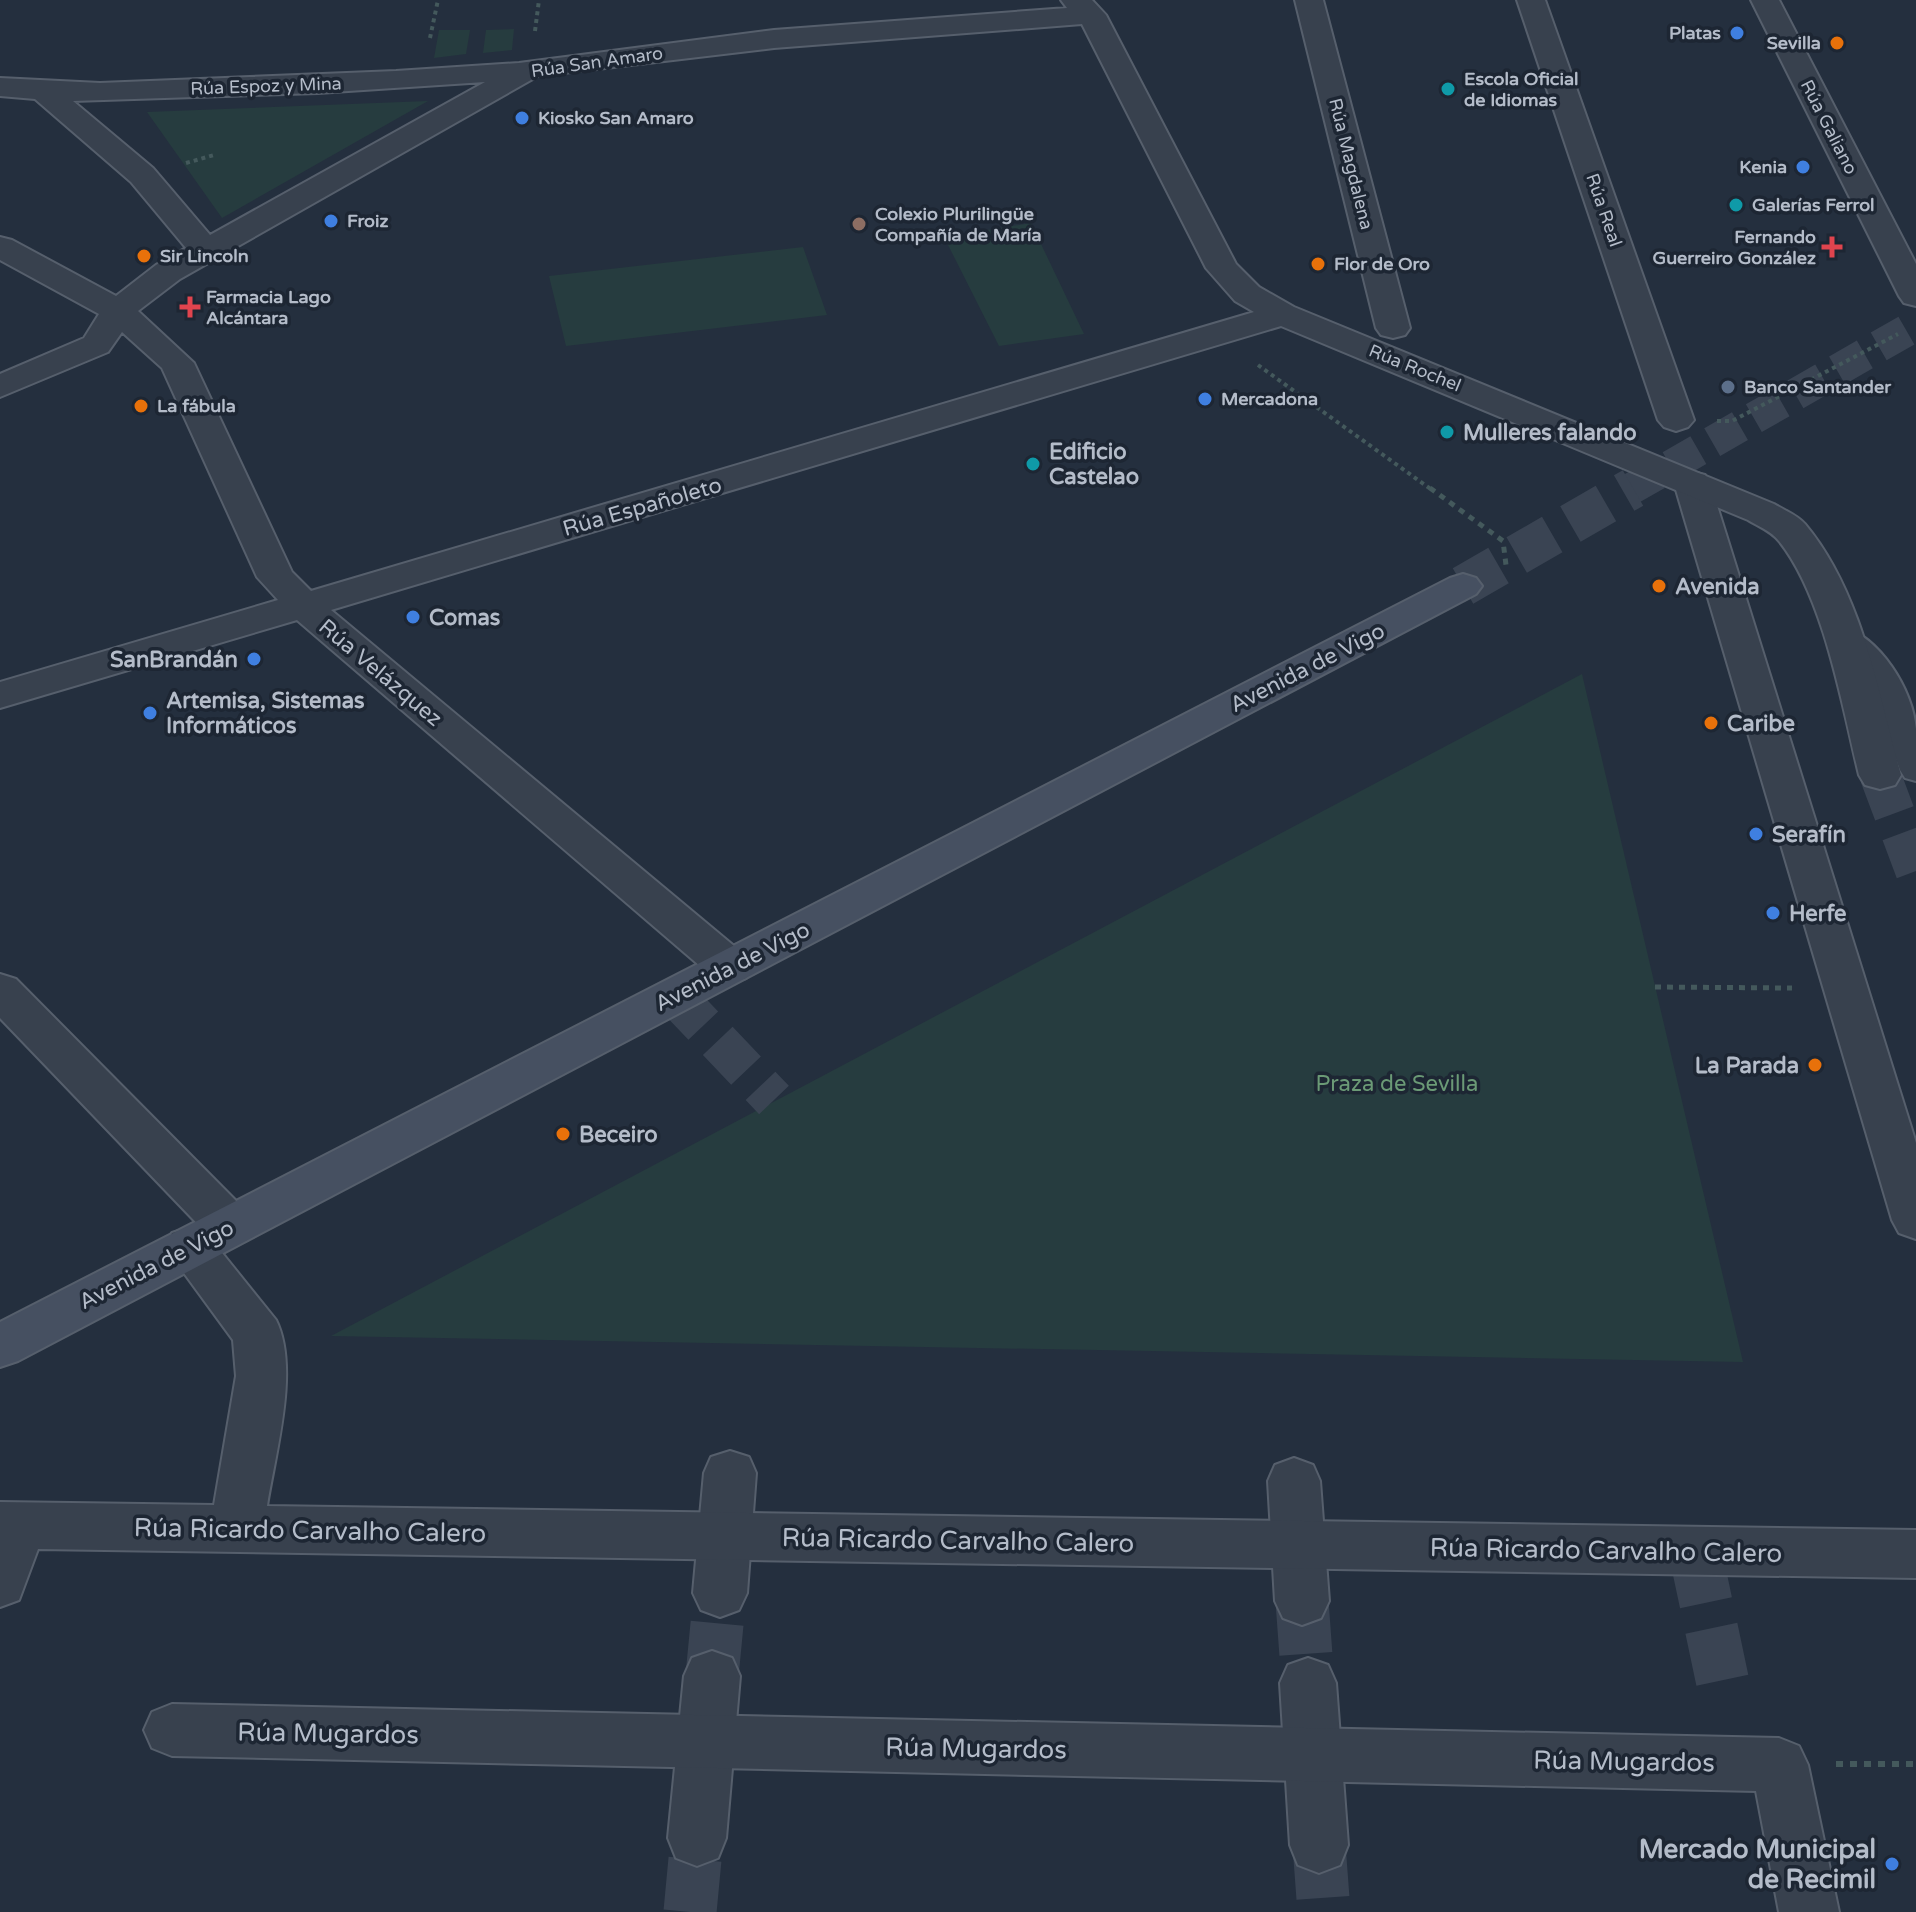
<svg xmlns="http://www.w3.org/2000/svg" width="1916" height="1912" font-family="'Varela Round',sans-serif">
<rect width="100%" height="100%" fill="#242f3e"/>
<path fill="#263c3f" d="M 514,29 L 512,50 L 483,53 L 486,30 Z
M 439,30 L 470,30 L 466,54 L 434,58 Z
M 428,101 L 222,218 L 147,112 Z
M 1031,223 L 1084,334 L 999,346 L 944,237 Z
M 803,247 L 827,315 L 566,346 L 549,276 Z
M 1582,674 L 1743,1362 L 331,1336 Z"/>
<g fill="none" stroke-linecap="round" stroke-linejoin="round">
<path stroke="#3a4453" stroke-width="41" stroke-dasharray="41 21" stroke-linecap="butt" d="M 675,996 L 774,1100"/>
<path stroke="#3a4453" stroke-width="53" stroke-dasharray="53 26" stroke-linecap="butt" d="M 1695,1551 L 1724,1688
M 1302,1601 L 1308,1683
M 712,1676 L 720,1593
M 1319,1845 L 1324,1912
M 690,1912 L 697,1838"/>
<path stroke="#3a4453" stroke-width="41" stroke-dasharray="41 21" stroke-linecap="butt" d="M 1880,775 L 1916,871"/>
<path stroke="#3a4453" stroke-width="32" stroke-dasharray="32 16" stroke-linecap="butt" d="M 1629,490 L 1916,325"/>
<path stroke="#3a4453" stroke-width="41" stroke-dasharray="41 21" stroke-linecap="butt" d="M 1463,586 L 1633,488"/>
<g stroke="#565f6c" stroke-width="4">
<path id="service" d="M 1841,626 C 1880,637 1913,690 1916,729 C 1916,746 1916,764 1916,781 L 1905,778 L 1900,770 L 1866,673 L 1826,636 L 1830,629 Z"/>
</g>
<g stroke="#565f6c" stroke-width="4">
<path id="pedestrian" d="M 1295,0 L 1323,0 L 1410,328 L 1405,335 L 1393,338 L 1381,335 L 1376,328 Z
M 1517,0 L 1545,0 L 1694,420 L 1688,427 L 1676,431 L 1664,427 L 1658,420 Z
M 1751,0 L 1779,0 L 1916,264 L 1916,306 L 1904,303 L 1899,296 Z
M 1692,472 L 1705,475 L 1710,483 L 1916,1143 L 1916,1239 L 1899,1233 L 1892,1220 L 1674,483 L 1679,475 Z
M 730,1451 L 749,1457 L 756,1473 L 747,1593 L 739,1610 L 720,1617 L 701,1610 L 693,1593 L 704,1473 L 711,1457 Z
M 1294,1458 L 1313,1465 L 1320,1481 L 1329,1601 L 1321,1618 L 1302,1625 L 1283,1618 L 1275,1601 L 1268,1481 L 1275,1465 Z
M 712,1651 L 732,1658 L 740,1676 L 726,1838 L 718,1858 L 697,1866 L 676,1858 L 668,1838 L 684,1676 L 692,1658 Z
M 1308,1658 L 1328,1665 L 1336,1683 L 1348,1845 L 1340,1865 L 1319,1873 L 1298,1865 L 1290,1845 L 1280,1683 L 1288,1665 Z"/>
</g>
<g stroke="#565f6c" stroke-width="4">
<path id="minor" d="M 1061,0 L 1092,0 L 1106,15 L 1236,264 L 1259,287 L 1294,307 L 1774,504 C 1784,510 1797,515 1805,524 C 1862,592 1878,692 1901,775 L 1895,785 L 1880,789 L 1865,785 L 1859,775 C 1842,705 1824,597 1779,541 C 1771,531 1758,526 1748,520 L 1281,326 L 331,610 L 746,956 L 752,967 L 746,978 L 730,983 L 714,978 L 297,620 L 0,708 L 0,682 L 278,600 L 257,577 L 162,368 L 122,332 L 108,352 L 0,397 L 0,374 L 84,338 L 99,314 L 0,260 L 0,237 L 12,240 L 116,296 L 156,265 L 186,248 L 131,182 L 35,99 L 0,96 L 0,78 L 100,83 L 396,71 L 519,63 L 774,30 L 1067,8 ZM 1082,24 L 1206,268 L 1235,301 L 1254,312 L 311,591 L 292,572 L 194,363 L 138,311 L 180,279 L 538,76 L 774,48 ZM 485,82 L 210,235 L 153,168 L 73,101 L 318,93 Z
M 0,974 L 16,979 L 247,1212 L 254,1226 L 247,1240 L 230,1245 L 213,1240 L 0,1018 Z
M 189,1228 L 206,1233 L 276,1320 C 300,1368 275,1454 267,1506 L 1916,1530 L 1916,1578 L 38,1549 L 19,1600 L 0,1607 L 0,1502 L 214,1505 L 236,1376 L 233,1340 L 165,1247 L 172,1233 Z
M 172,1704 L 1779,1738 L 1799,1746 L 1808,1765 L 1839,1912 L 1779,1912 L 1756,1791 L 172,1756 L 152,1748 L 144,1730 L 152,1712 Z"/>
</g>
<g stroke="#565f6c" stroke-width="4">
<path id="secondary" d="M 1463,574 L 1476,578 L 1482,586 L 1476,594 L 18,1361 L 0,1367 L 0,1322 L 1450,578 Z"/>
</g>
<path stroke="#44595c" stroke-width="4" stroke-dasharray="4 4" stroke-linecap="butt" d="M 535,31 L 539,0
M 430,38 L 438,0
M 186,163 L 214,155
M 1258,365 L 1432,490
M 1717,421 L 1732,421 L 1898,334"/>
<path stroke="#44595c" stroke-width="5" stroke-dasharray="6 6" stroke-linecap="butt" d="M 1430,488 L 1503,541 L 1506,565
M 1655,987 L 1792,988"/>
<path stroke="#44595c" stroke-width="6" stroke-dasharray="7 7" stroke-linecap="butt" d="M 1836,1764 L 1916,1764"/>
<use href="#service" fill="#38414e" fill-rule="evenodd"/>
<use href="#pedestrian" fill="#38414e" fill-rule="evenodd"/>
<use href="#minor" fill="#38414e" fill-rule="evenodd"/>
<use href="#secondary" fill="#465061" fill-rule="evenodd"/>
</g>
<g fill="#3f7fe0" stroke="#1d2633" stroke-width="3">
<circle cx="1737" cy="33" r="8"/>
<circle cx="522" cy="118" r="8"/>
<circle cx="1803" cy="167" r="8"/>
<circle cx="331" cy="221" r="8"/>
<circle cx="1205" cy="399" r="8"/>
<circle cx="413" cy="617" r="8"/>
<circle cx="254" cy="659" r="8"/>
<circle cx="150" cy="713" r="8"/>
<circle cx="1756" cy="834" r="8"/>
<circle cx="1773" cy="913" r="8"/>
<circle cx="1892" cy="1864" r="8"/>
</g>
<g fill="#e8710a" stroke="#1d2633" stroke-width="3">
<circle cx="1837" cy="43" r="8"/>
<circle cx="144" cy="256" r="8"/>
<circle cx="1318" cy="264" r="8"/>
<circle cx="141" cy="406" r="8"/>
<circle cx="1659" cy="586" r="8"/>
<circle cx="1711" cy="723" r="8"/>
<circle cx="1815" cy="1065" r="8"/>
<circle cx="563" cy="1134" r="8"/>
</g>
<g fill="#0f9aa8" stroke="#1d2633" stroke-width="3">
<circle cx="1448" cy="89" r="8"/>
<circle cx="1736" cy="205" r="8"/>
<circle cx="1447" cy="432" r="8"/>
<circle cx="1033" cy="464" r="8"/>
</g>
<circle fill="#8d6e63" stroke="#1d2633" stroke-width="3" cx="859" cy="224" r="8"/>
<g fill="#e0444e" stroke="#1d2633" stroke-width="3">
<path d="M1828 235h8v8h8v8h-8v8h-8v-8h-8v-8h8z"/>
<path d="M186 295h8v8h8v8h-8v8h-8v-8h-8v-8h8z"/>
</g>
<circle fill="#5c6f8a" stroke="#1d2633" stroke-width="3" cx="1728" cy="387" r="8"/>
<g text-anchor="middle" stroke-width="7" stroke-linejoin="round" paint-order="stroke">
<g font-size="18" font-weight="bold" fill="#b4bcc9" stroke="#1d2633" text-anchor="start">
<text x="1721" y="39" text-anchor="end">Platas</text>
<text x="1821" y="49" text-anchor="end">Sevilla</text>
<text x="1464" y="85">Escola Oficial<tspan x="1464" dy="21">de Idiomas</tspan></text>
<text x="538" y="124">Kiosko San Amaro</text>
<text x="1787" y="173" text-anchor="end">Kenia</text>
<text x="1752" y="211">Galerías Ferrol</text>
<text x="875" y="220">Colexio Plurilingüe<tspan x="875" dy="21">Compañía de María</tspan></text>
<text x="347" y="227">Froiz</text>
<text x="1816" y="243" text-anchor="end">Fernando<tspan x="1816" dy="21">Guerreiro González</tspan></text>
<text x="160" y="262">Sir Lincoln</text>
<text x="1334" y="270">Flor de Oro</text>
<text x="206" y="303">Farmacia Lago<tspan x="206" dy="21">Alcántara</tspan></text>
<text x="1744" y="393">Banco Santander</text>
<text x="1221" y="405">Mercadona</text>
<text x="157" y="412">La fábula</text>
</g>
<g font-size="18" fill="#b4bcc9" stroke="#1d2633">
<text transform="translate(597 62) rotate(-8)" y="6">Rúa San Amaro</text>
<text transform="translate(266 86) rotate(-2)" y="6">Rúa Espoz y Mina</text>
<text transform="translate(1829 127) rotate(63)" y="6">Rúa Galiano</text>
<text transform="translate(1351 164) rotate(76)" y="6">Rúa Magdalena</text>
<text transform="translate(1604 210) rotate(71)" y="6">Rúa Real</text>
<text transform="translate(1415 368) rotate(22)" y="6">Rúa Rochel</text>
</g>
<g font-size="22" font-weight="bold" fill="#b4bcc9" stroke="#1d2633" text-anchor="start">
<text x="1463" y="440">Mulleres falando</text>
<text x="1049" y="459">Edificio<tspan x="1049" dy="25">Castelao</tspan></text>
<text x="1675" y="594">Avenida</text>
<text x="429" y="625">Comas</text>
<text x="238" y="667" text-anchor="end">SanBrandán</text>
<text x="166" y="708">Artemisa, Sistemas<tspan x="166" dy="25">Informáticos</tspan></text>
<text x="1727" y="731">Caribe</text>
<text x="1772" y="842">Serafín</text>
<text x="1789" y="921">Herfe</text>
<text x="1799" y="1073" text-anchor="end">La Parada</text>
<text x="579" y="1142">Beceiro</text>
</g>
<g font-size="22" fill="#b4bcc9" stroke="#1d2633">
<text transform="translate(642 506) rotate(-16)" y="8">Rúa Españoleto</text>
<text transform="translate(1307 667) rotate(-27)" y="8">Avenida de Vigo</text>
<text transform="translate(381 672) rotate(40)" y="8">Rúa Velázquez</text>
<text transform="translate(732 966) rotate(-27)" y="8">Avenida de Vigo</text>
<text transform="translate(156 1264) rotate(-27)" y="8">Avenida de Vigo</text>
</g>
<g font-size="22" fill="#6b9a76" stroke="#1d2633">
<text x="1397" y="1091">Praza de Sevilla</text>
</g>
<g font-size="26" fill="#b4bcc9" stroke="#1d2633">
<text transform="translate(310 1530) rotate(1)" y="9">Rúa Ricardo Carvalho Calero</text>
<text transform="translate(958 1540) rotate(1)" y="9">Rúa Ricardo Carvalho Calero</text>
<text transform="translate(1606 1550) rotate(1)" y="9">Rúa Ricardo Carvalho Calero</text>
<text transform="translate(328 1733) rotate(1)" y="9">Rúa Mugardos</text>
<text transform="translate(976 1748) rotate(1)" y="9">Rúa Mugardos</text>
<text transform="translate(1624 1761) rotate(1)" y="9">Rúa Mugardos</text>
</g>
<g font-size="26" font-weight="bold" fill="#b4bcc9" stroke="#1d2633" text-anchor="end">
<text x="1876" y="1858">Mercado Municipal<tspan x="1876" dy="30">de Recimil</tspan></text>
</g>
</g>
</svg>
